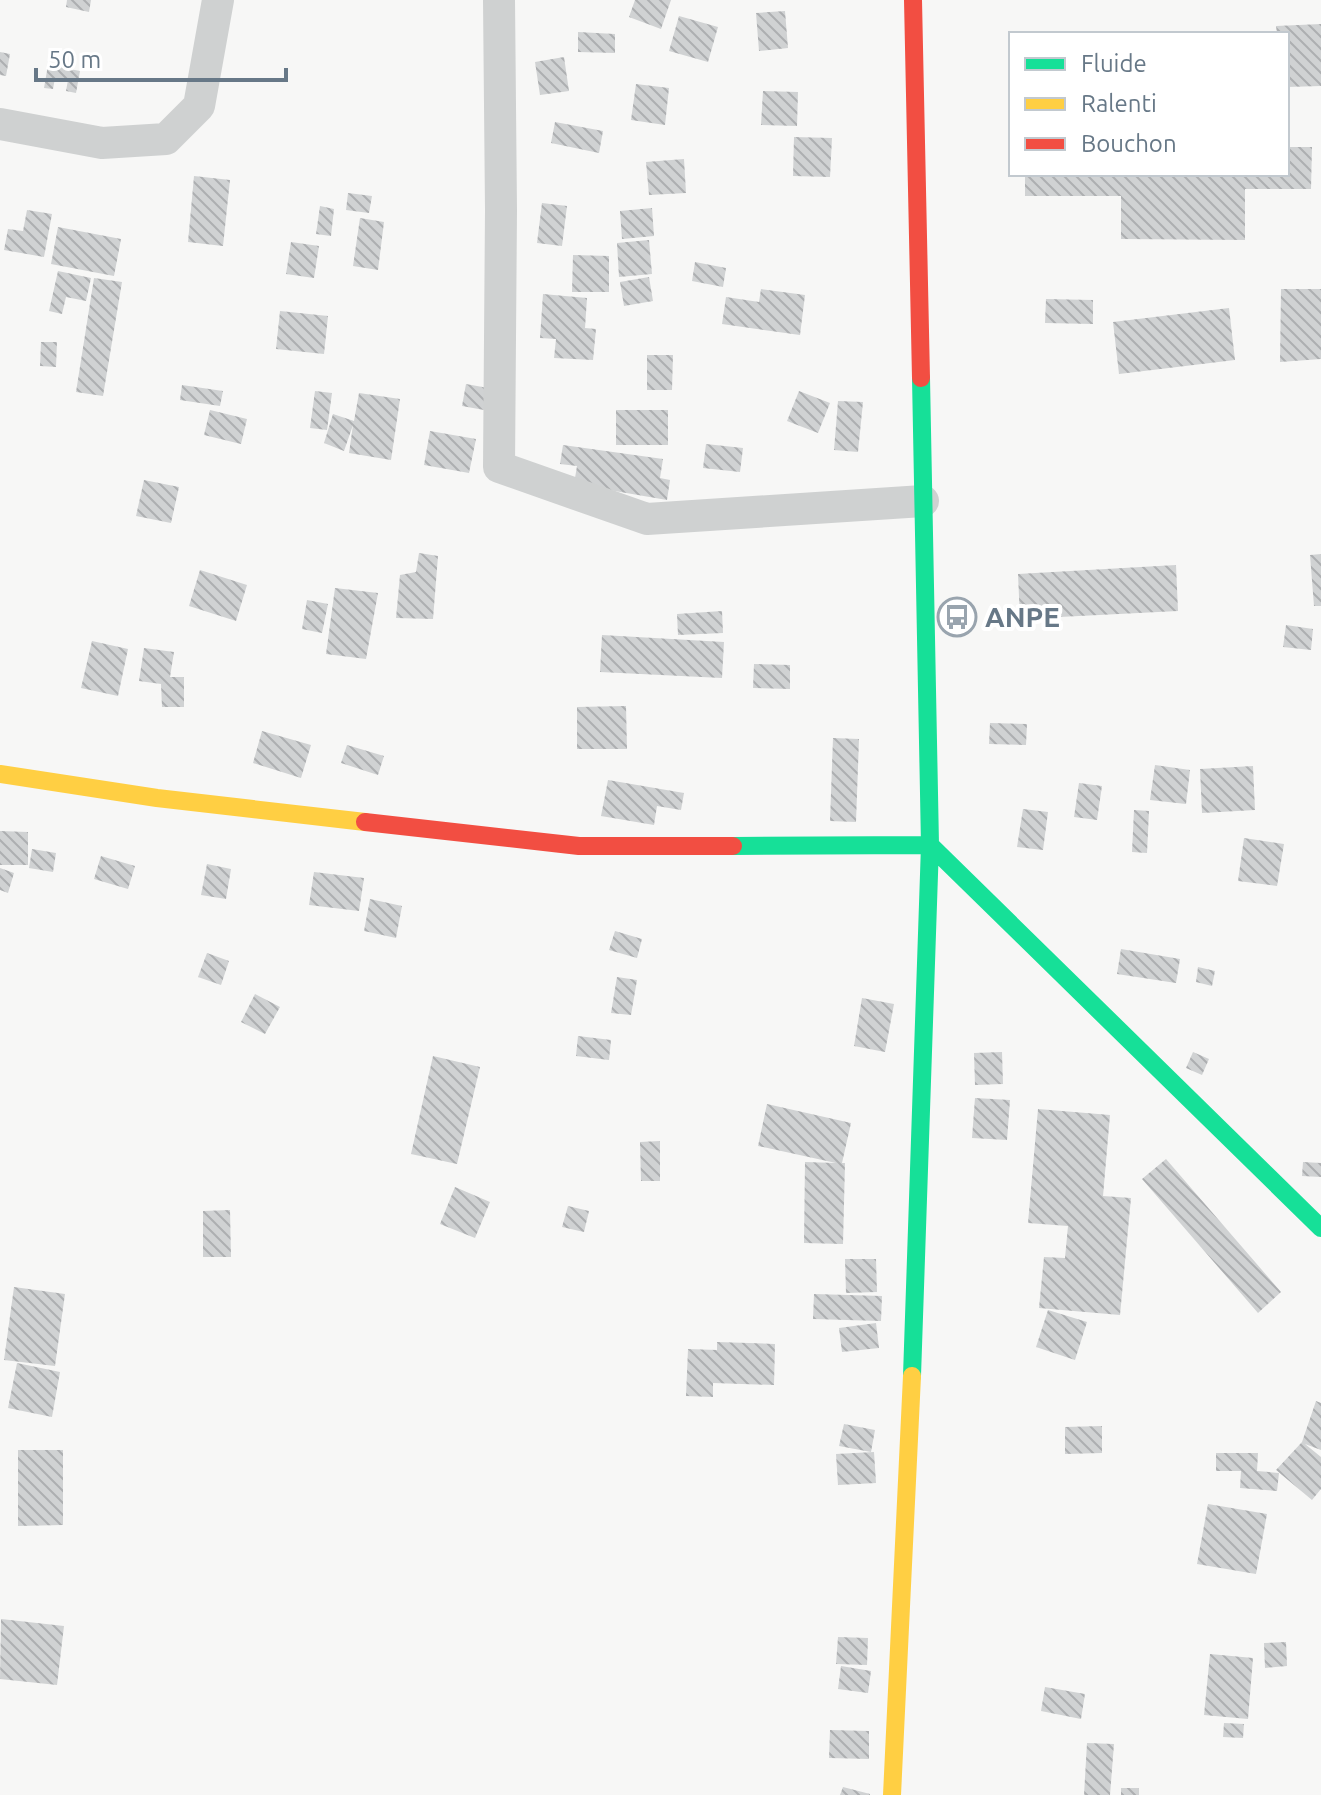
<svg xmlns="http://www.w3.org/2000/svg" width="1321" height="1795" font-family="Ubuntu,sans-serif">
<defs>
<pattern id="building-back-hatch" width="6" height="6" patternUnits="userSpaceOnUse" patternTransform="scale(2)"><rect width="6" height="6" fill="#d0d2d3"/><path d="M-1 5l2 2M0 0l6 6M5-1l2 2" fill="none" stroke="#adafb1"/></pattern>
</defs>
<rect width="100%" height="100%" fill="#f7f7f6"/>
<path fill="url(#building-back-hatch)" d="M 67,0 L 91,0 L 89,12 L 66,7 Z
M 635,0 L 671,0 L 661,29 L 629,17 Z
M 785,11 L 788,48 L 759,51 L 756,13 Z
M 679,16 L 718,27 L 708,62 L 669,51 Z
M 1321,24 L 1321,86 L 1287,87 L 1287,34 L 1277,34 L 1276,26 Z
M 578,32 L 615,34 L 615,53 L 578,52 Z
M 0,52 L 10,54 L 6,76 L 0,75 Z
M 564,57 L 569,91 L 540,95 L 535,62 Z
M 48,65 L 80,71 L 76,93 L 66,91 L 68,80 L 55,78 L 53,89 L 44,88 Z
M 636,84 L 669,88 L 665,125 L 631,120 Z
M 763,91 L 798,92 L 797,126 L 761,125 Z
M 555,122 L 603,131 L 599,153 L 551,143 Z
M 794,137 L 832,138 L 830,177 L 793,176 Z
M 1287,147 L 1312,147 L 1311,189 L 1245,189 L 1245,240 L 1121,239 L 1121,196 L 1025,196 L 1025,174 L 1287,174 Z
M 684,159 L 686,193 L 649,195 L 646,162 Z
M 194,176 L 230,180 L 223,246 L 188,242 Z
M 348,193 L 372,196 L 369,213 L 346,210 Z
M 542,203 L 567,206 L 562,246 L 537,243 Z
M 320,206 L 334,209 L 331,236 L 316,234 Z
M 652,208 L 654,236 L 622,239 L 620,211 Z
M 27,210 L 52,214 L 44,257 L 4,250 L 8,229 L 23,231 Z
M 360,218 L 384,222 L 378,270 L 353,266 Z
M 58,227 L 121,239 L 114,276 L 51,264 Z
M 649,240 L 652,274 L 619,277 L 617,243 Z
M 291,242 L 319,246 L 314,278 L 286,274 Z
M 573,255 L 609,256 L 609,292 L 572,292 Z
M 695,262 L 726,268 L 723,287 L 692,281 Z
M 58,271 L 91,278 L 86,301 L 66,297 L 62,314 L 49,311 Z
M 649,277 L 653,301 L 624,306 L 620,282 Z
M 94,278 L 122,282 L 103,396 L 76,392 Z
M 761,289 L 805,295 L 800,335 L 722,324 L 726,297 L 759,302 Z
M 1281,289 L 1321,289 L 1321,359 L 1280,362 Z
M 543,294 L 587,298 L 585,328 L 596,329 L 593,360 L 554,358 L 556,339 L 540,338 Z
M 1046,299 L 1093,300 L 1093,324 L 1045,323 Z
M 1229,308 L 1235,360 L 1119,374 L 1113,322 Z
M 280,311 L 328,316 L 324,354 L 276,349 Z
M 41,342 L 57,342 L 56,367 L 40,366 Z
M 647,355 L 673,355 L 672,390 L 647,390 Z
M 466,384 L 488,388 L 484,410 L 462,406 Z
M 182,385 L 223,391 L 220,406 L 180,400 Z
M 315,391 L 332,393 L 327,430 L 310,428 Z
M 799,391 L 830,403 L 818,433 L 787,421 Z
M 359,393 L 400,399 L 391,460 L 349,453 L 353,425 L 344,451 L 324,443 L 333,414 L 354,421 Z
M 838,401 L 863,402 L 858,452 L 834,450 Z
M 210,410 L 247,419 L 241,444 L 204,435 Z
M 616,410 L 668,410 L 668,445 L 616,445 Z
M 430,431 L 476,439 L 469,473 L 424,465 Z
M 706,444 L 743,448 L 740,472 L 703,468 Z
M 563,445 L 663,459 L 660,478 L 670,480 L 667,500 L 574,484 L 577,466 L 560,464 Z
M 144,480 L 179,487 L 171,523 L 136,516 Z
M 419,553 L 438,556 L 433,619 L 396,618 L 400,575 L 416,572 Z
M 1321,554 L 1321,606 L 1314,606 L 1310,555 Z
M 1176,565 L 1178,611 L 1020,619 L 1018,574 Z
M 200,570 L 247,585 L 236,621 L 189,606 Z
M 335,588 L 378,593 L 366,659 L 326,654 Z
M 307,600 L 328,604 L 322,633 L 302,629 Z
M 722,611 L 723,633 L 678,635 L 677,614 Z
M 1286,625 L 1313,629 L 1311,650 L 1283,647 Z
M 602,635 L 724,642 L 722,678 L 600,672 Z
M 92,641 L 128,649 L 118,696 L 81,688 Z
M 144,648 L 174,652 L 170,677 L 184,677 L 184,707 L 162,707 L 161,684 L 139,681 Z
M 754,664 L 790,665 L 790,689 L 753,688 Z
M 626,706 L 627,749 L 577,749 L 577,707 Z
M 990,723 L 1027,724 L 1026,745 L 989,744 Z
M 262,731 L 311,745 L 301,778 L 253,763 Z
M 833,738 L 859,739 L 856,822 L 830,821 Z
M 347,745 L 384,756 L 378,775 L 341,763 Z
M 1155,765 L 1190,770 L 1186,804 L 1150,800 Z
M 1253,766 L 1255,810 L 1202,813 L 1200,769 Z
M 608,780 L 684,793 L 681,810 L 657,806 L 654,825 L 601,816 Z
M 1079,783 L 1102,786 L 1097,820 L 1074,817 Z
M 1023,809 L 1048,812 L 1043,850 L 1017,847 Z
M 1134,810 L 1149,811 L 1147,853 L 1132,852 Z
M 0,831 L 28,832 L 28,865 L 0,865 Z
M 1244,838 L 1284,844 L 1277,886 L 1238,881 Z
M 32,849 L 56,853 L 53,872 L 29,868 Z
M 101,856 L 135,866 L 128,889 L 94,879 Z
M 207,864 L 231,869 L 226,899 L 201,895 Z
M 0,868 L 14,873 L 8,893 L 0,890 Z
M 314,872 L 364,878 L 359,911 L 309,905 Z
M 370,899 L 402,906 L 396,938 L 364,931 Z
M 615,931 L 642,939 L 637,958 L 609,950 Z
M 1121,949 L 1180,959 L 1176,983 L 1117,974 Z
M 207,953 L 229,961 L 221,985 L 198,977 Z
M 1198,967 L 1215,971 L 1212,986 L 1196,982 Z
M 617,977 L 637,980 L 631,1015 L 611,1013 Z
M 255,994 L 280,1007 L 265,1034 L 241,1022 Z
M 862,998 L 894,1004 L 885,1052 L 854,1046 Z
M 578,1036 L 611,1040 L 609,1060 L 576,1056 Z
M 1002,1052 L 1003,1084 L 975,1085 L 974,1053 Z
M 1193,1052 L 1209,1059 L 1202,1075 L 1186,1068 Z
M 433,1056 L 480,1067 L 457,1164 L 411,1154 Z
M 975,1098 L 1010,1100 L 1007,1140 L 972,1138 Z
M 767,1104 L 851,1123 L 842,1163 L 845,1163 L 843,1244 L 804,1243 L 805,1162 L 836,1163 L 758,1146 Z
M 1038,1109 L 1110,1115 L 1103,1196 L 1131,1198 L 1120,1315 L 1039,1308 L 1044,1257 L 1065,1258 L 1068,1226 L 1028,1223 Z
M 660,1141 L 660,1181 L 641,1181 L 640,1142 Z
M 1166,1159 L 1281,1292 L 1258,1313 L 1142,1179 Z
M 1303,1162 L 1321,1163 L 1321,1177 L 1302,1176 Z
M 455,1187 L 490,1202 L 475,1238 L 440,1224 Z
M 568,1206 L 589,1211 L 584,1232 L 562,1227 Z
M 230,1210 L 231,1257 L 203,1257 L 203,1211 Z
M 845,1259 L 876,1259 L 877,1292 L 846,1293 Z
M 14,1287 L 65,1294 L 55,1366 L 4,1360 Z
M 814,1294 L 882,1296 L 881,1321 L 813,1319 Z
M 1048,1310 L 1087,1322 L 1075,1360 L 1036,1347 Z
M 876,1323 L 879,1348 L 842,1352 L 839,1328 Z
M 717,1342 L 775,1344 L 774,1385 L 713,1383 L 713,1397 L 686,1396 L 688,1349 L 717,1350 Z
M 17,1363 L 60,1372 L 52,1417 L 8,1408 Z
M 1316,1401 L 1321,1403 L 1321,1450 L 1305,1444 L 1321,1457 L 1321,1489 L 1312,1500 L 1276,1470 L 1302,1442 Z
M 844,1424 L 875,1430 L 871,1452 L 839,1446 Z
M 1102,1426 L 1102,1453 L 1065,1454 L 1065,1427 Z
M 18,1450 L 63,1450 L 63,1525 L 18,1526 Z
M 874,1452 L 876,1483 L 838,1485 L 836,1454 Z
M 1216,1453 L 1258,1453 L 1257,1471 L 1279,1473 L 1277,1491 L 1240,1488 L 1241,1471 L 1216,1471 Z
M 1208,1504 L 1267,1514 L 1256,1574 L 1197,1564 Z
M 1,1619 L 64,1626 L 57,1685 L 0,1679 Z
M 838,1637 L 868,1638 L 867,1665 L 836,1664 Z
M 1286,1642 L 1287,1666 L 1265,1668 L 1264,1643 Z
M 1210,1654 L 1253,1658 L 1248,1719 L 1204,1715 Z
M 841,1666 L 871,1671 L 868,1693 L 838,1689 Z
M 1045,1687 L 1085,1694 L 1081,1719 L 1041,1711 Z
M 1224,1723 L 1244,1724 L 1243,1738 L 1223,1737 Z
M 830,1730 L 869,1731 L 869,1759 L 829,1758 Z
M 1087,1743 L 1114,1744 L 1110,1795 L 1084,1795 Z
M 843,1787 L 870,1794 L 870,1795 L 840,1795 Z
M 1121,1788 L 1139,1788 L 1139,1795 L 1121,1795 Z"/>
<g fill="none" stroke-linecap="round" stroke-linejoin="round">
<path stroke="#cfd1d1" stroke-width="32" d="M 499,0 L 501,210 L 499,467 L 647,519 L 923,501
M 0,124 L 102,143 L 166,139 L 199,106 L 218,0"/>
<path stroke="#16e098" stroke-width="18" d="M 733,846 L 930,845 L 1321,1228
M 912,1376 L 930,845 L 921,378"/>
<path stroke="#ffcf43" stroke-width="18" d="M 0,774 L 157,798 L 365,822
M 892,1795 L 912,1376"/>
<path stroke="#f24e42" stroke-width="18" d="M 913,0 L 921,378
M 365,822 L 579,846 L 733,846"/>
</g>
<defs>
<g id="bus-ring" transform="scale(2)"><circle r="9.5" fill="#fff" stroke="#99a4ae" stroke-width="1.5"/><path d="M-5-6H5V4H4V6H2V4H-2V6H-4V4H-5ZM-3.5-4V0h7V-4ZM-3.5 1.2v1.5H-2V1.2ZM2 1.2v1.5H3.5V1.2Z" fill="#99a4ae"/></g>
</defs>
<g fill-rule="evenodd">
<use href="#bus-ring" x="957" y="617"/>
</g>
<g text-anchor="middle" stroke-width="8" stroke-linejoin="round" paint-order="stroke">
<g font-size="28" font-weight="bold" fill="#677887" stroke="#fff" text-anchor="start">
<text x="985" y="627">ANPE</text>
</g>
</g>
<rect x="1009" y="32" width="280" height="144" fill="#ffffff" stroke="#c2c9cf" stroke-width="2"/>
<rect x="1025" y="58" width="40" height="12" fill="#16e098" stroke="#c2c9cf" stroke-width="2"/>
<text x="1081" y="72" font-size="24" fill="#677887">Fluide</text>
<rect x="1025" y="98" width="40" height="12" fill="#ffcf43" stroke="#c2c9cf" stroke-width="2"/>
<text x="1081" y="112" font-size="24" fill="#677887">Ralenti</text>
<rect x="1025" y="138" width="40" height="12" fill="#f24e42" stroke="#c2c9cf" stroke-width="2"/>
<text x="1081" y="152" font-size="24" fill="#677887">Bouchon</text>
<path d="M36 68v12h250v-12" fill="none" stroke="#677887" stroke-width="4"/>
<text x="48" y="68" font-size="24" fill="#677887" stroke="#ffffff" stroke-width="6" paint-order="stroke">50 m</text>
</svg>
